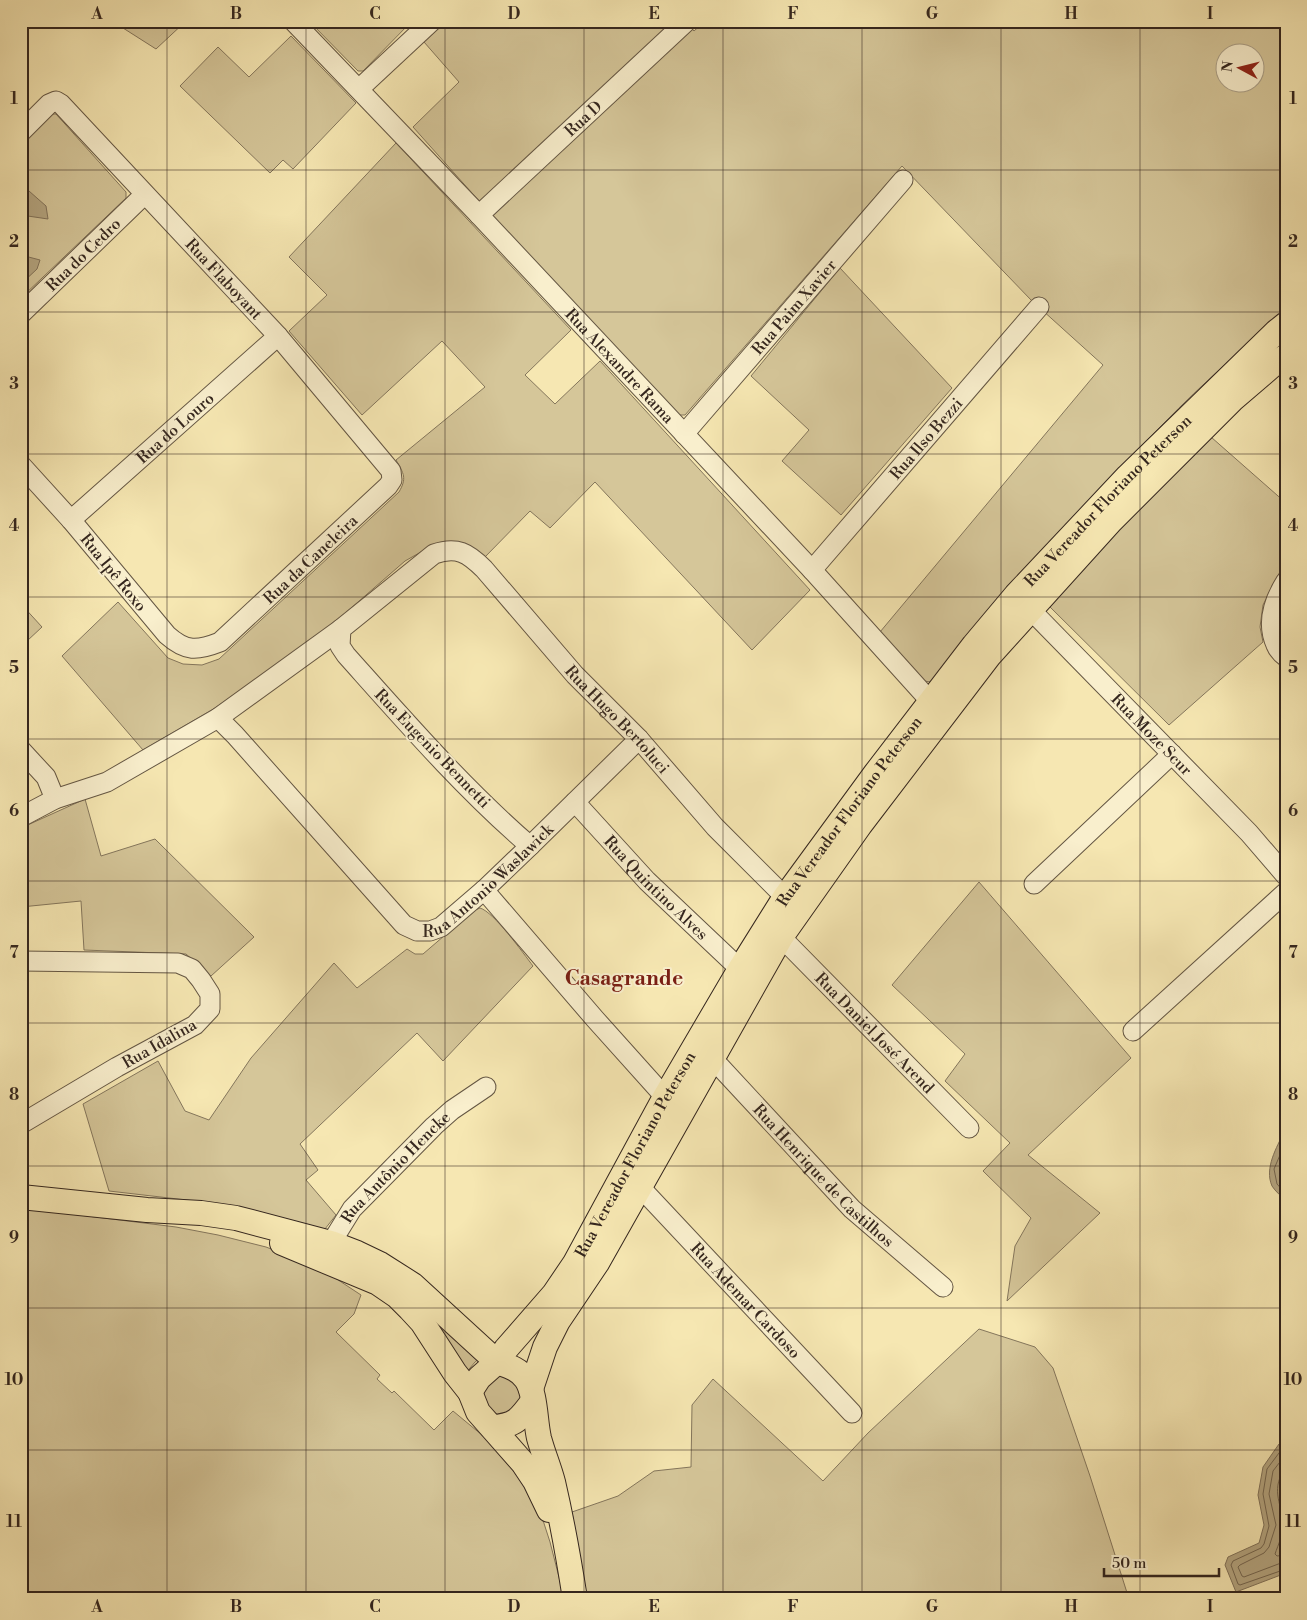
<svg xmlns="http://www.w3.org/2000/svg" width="1307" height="1620" font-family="'Libre Bodoni',serif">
<rect width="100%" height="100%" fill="#f6e7b2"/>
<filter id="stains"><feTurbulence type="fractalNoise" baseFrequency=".004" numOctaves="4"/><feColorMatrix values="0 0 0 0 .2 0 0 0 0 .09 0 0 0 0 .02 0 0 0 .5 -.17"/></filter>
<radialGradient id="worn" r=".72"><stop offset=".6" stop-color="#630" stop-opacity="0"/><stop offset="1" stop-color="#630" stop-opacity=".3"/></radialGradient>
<path fill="#d5c699" stroke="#84765c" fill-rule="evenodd" d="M 112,21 L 186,21 L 156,49 Z
M 309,21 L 412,21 L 363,71 L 358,71 Z
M 446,21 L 684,21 L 694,31 L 705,21 L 1286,21 L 1286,309 C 1245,347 1203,383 1164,423 C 1082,505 1006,593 931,682 L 924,681 L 880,632 L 1103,365 L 1031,300 L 902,166 L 685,415 L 677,415 L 497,221 L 413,127 L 459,82 L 424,42 ZM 1224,52 L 1254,52 L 1254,82 L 1224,82 Z
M 291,36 L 356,103 L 293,169 L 283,160 L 270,173 L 180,86 L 218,47 L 249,77 Z
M 50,114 L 56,114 L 126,192 L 126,198 L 21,298 L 21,142 Z
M 396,143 L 571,330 L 525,375 L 555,404 L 600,361 L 810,590 L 752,650 L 595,482 L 550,528 L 530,511 L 484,558 L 428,548 L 405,561 L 327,629 L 215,708 L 143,750 L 62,656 L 118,602 L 168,658 L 183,664 L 202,665 L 219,659 L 399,492 C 407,478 404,474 396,460 L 485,387 L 442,341 L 362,415 L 289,331 L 327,295 L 289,257 Z
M 840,268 L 952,388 L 841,515 L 782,461 L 809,430 L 751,376 Z
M 1211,437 L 1286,503 L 1286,562 L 1277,577 L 1263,605 L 1260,627 L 1263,642 L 1169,725 L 1048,605 L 1129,518 Z
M 21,604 L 42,627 L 27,641 L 21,635 Z
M 85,799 L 101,856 L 155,839 L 254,937 L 211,976 L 186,954 L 84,950 L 81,901 L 21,907 L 21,828 Z
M 979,882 L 1131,1058 L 1028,1155 L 1100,1213 L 1007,1301 L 1015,1246 L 1031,1218 L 983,1171 L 1010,1143 L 945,1081 L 965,1054 L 892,985 Z
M 480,908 C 494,912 523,953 533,966 L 443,1061 L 417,1033 L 300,1144 L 318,1170 L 306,1180 L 336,1215 L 321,1234 L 195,1201 L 109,1191 L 83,1104 L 158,1061 L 185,1111 L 209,1120 L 251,1058 L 334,963 L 357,988 L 407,949 L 415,954 L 423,954 L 473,911 Z
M 21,1209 L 39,1210 L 176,1227 L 218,1235 L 266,1247 L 320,1268 L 361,1295 L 354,1314 L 336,1332 L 380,1375 L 377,1379 L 392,1393 L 394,1391 L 434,1430 L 453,1411 L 488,1440 L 528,1489 L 540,1511 L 550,1542 L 561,1585 L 563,1599 L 21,1599 Z
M 415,1297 L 480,1358 L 475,1362 L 465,1374 Z
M 979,1329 L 1035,1347 L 1053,1368 L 1090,1476 L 1129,1599 L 586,1599 L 572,1512 L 618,1496 L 654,1471 L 691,1467 L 692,1405 L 713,1379 L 823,1481 L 868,1433 Z
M 504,1375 L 516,1382 L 521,1395 L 520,1402 L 516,1408 L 500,1416 L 488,1412 L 481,1388 L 497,1376 Z"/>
<path fill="#b4a580" stroke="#817259" d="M 21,187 L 29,191 L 46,206 L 48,219 L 21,215 Z
M 21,255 L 40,260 L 37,269 L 21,284 Z
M 1286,1131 L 1286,1201 C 1282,1197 1275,1191 1272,1186 C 1264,1168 1277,1147 1284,1132 Z
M 1286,1442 L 1286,1573 L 1236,1592 L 1225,1565 L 1228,1557 L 1259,1543 L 1264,1525 L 1258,1495 L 1263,1467 L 1279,1444 Z"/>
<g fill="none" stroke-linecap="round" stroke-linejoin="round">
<path stroke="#74664f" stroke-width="1" d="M 1286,1141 L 1274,1169 L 1277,1184 L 1286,1194
M 1286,1447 L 1282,1449 L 1267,1469 L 1263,1494 L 1269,1526 L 1264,1544 L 1261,1548 L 1233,1561 L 1231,1565 L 1238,1584 L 1240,1585 L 1286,1569
M 1286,1454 L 1273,1471 L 1269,1494 L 1276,1525 L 1269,1547 L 1264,1553 L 1240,1565 L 1238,1567 L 1242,1576 L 1244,1577 L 1281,1563 L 1286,1563
M 1286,1467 C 1270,1489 1281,1501 1283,1523 C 1284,1533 1278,1545 1275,1554 L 1277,1556 L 1286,1555"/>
<g stroke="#645643" stroke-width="21">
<g id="minor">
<path id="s1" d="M 293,21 L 479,215 L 812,570 L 940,712"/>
<path d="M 359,89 L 432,21"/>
<path id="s2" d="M 21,132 L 49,104 L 56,101 L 61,104 L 278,336 L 391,471 L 392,480 L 388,486 L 220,642 C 197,651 186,652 167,635 L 71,520 L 21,465"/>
<path id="s3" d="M 479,215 L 687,21"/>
<path id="s4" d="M 21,314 L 144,195"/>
<path id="s5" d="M 684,434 L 903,180"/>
<path id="s6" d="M 71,520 L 278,336"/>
<path id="s7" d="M 812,570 L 1039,307"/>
<path d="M 1286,581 C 1274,600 1266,623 1276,645 C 1278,650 1282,654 1286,657"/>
<path id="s8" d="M 1022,601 L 1249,833 L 1286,876"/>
<path id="s9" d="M 218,718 L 235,735 L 404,925 L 417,931 L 430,931 L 441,927 L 484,890 L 530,846 L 639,739"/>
<path d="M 21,750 L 46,777 L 55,799"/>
<path id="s10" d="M 575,802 L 647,881 L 740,969"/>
<path d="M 21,817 L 55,799 L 107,782 L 218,718 L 341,629"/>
<path id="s11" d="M 530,846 C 463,788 405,721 346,655 L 340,646 L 341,629 L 434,554 C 457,546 468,553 484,569 L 575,675 L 639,739 L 715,827 L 785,897"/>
<path d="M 1034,884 L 1172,754"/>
<path d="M 484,890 L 595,1019 L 665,1097 L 675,1106"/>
<path id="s12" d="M 781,937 L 969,1128"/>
<path d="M 21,961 L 178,963 L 192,969 L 201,980 L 210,994 L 210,1009 L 195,1025 L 117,1067 L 21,1124"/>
<path d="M 1133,1031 L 1286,892"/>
<path id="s13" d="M 712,1058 L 852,1209 L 943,1287"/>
<path id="s14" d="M 640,1187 L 852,1413"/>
<path id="s15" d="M 331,1255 L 331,1243 L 352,1209 L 434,1126 L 452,1110 L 486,1087"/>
</g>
</g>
<g stroke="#34261e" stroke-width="26">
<g id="major">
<path d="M 21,1197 L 147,1210 L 201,1213 L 236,1218 L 331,1243 L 357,1253 L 380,1264 L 413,1285 L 497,1362 C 508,1366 519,1369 526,1379 C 536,1393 535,1421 539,1438 C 543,1453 549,1467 553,1482 C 562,1521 569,1560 575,1599"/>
<path d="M 282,1243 L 378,1283 L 397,1296 L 410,1309 L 422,1322 L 455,1373 L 470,1392 L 478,1412 L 523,1463 L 535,1481 L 549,1510"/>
<path d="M 531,1389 L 545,1347 L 558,1321 L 597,1263 L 781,937 L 860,825 L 989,656 L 1111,521 L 1232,400 L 1275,363 L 1286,356"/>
<path id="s16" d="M 470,1392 L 479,1378 L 497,1362 L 506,1349 L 554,1294 L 575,1263 L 665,1097 L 740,969 L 785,897 L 875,774 L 974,645 L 1016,595 L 1128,476 L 1276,332 L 1286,324"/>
<path d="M 492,1427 C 515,1426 520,1419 533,1401"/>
</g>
</g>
<use href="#minor" stroke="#f9efcd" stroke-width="19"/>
<use href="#major" stroke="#f6e7b2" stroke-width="24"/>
</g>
<path fill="none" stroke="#34261e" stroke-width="1" stroke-opacity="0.55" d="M 167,21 L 167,1599M 306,21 L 306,1599M 445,21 L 445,1599M 584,21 L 584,1599M 723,21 L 723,1599M 862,21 L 862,1599M 1001,21 L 1001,1599M 1140,21 L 1140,1599M 21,170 L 1286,170M 21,312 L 1286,312M 21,454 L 1286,454M 21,597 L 1286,597M 21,739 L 1286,739M 21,881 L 1286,881M 21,1023 L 1286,1023M 21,1166 L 1286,1166M 21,1308 L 1286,1308M 21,1450 L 1286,1450"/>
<g text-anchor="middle" stroke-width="4" stroke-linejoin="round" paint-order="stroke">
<g font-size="16" fill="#34261e" stroke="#f9efcd">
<text dy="6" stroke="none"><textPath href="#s3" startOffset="142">Rua D</textPath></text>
<text dy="6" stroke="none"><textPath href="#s4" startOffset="86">Rua do Cedro</textPath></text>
<text dy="6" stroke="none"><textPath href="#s2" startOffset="292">Rua Flaboyant</textPath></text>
<text dy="6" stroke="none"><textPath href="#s5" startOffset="168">Rua Paim Xavier</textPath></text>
<text dy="6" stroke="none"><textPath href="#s1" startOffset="475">Rua Alexandre Rama</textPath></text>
<text dy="6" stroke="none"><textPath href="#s6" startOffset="139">Rua do Louro</textPath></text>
<text dy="6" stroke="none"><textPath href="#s7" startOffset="174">Rua Ilso Bezzi</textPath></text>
<text dy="6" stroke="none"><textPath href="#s16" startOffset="1101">Rua Vereador Floriano Peterson</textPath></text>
<text transform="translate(310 559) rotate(-43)" y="6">Rua da Caneleira</text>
<text transform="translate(114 572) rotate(51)" y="6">Rua Ipê Roxo</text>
<text dy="6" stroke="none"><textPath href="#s11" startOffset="670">Rua Hugo Bertoluci</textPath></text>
<text dy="6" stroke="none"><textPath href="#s8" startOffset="186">Rua Moze Scur</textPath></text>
<text transform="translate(433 748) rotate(46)" y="6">Rua Eugenio Bennetti</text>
<text dy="6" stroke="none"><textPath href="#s16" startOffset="696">Rua Vereador Floriano Peterson</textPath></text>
<text dy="6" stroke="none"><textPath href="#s9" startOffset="382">Rua Antonio Waslawick</textPath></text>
<text dy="6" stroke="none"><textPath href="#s10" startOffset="118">Rua Quintino Alves</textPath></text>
<text dy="6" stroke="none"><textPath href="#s12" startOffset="134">Rua Daniel José Arend</textPath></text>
<text transform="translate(159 1043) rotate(-30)" y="6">Rua Idalina</text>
<text dy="6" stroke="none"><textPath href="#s16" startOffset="291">Rua Vereador Floriano Peterson</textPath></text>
<text dy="6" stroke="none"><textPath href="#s15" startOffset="112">Rua Antônio Hencke</textPath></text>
<text dy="6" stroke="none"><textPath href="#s13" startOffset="162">Rua Henrique de Castilhos</textPath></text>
<text dy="6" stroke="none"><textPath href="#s14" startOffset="155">Rua Ademar Cardoso</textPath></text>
</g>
<g font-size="21" font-weight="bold" fill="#7a1f14" stroke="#f9efcd">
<text x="624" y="985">Casagrande</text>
</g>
</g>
<rect width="1307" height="1620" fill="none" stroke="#f6e7b2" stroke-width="55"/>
<g transform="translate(1240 68) rotate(277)"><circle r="24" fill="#f9efcd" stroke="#aa9f87"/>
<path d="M0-4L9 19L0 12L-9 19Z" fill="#8f2418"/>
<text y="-8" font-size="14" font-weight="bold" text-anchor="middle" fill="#34261e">N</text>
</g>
<path d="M1104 1568v8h115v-8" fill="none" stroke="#34261e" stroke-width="2.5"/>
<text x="1112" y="1568" font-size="15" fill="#34261e" stroke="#f9efcd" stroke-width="4" paint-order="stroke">50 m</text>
<rect x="28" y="28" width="1252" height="1564" fill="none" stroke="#34261e" stroke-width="2"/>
<g font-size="16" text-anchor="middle" font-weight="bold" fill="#34261e">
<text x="97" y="19">A</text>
<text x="236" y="19">B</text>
<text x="375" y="19">C</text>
<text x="514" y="19">D</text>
<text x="654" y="19">E</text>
<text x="793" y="19">F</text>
<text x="932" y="19">G</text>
<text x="1071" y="19">H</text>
<text x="1210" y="19">I</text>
<text x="14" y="104">1</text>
<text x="1293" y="104">1</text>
<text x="14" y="247">2</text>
<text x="1293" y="247">2</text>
<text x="14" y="389">3</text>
<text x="1293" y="389">3</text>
<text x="14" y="531">4</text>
<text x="1293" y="531">4</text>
<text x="14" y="673">5</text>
<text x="1293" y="673">5</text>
<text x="14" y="816">6</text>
<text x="1293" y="816">6</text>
<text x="14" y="958">7</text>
<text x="1293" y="958">7</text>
<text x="14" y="1100">8</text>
<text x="1293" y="1100">8</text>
<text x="14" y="1243">9</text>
<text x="1293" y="1243">9</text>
<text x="14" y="1385">10</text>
<text x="1293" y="1385">10</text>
<text x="14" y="1527">11</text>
<text x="1293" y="1527">11</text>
<text x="97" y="1612">A</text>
<text x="236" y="1612">B</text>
<text x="375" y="1612">C</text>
<text x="514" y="1612">D</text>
<text x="654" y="1612">E</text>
<text x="793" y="1612">F</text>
<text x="932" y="1612">G</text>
<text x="1071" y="1612">H</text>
<text x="1210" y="1612">I</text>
</g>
<rect width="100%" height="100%" filter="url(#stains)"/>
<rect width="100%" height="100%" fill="url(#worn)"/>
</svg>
